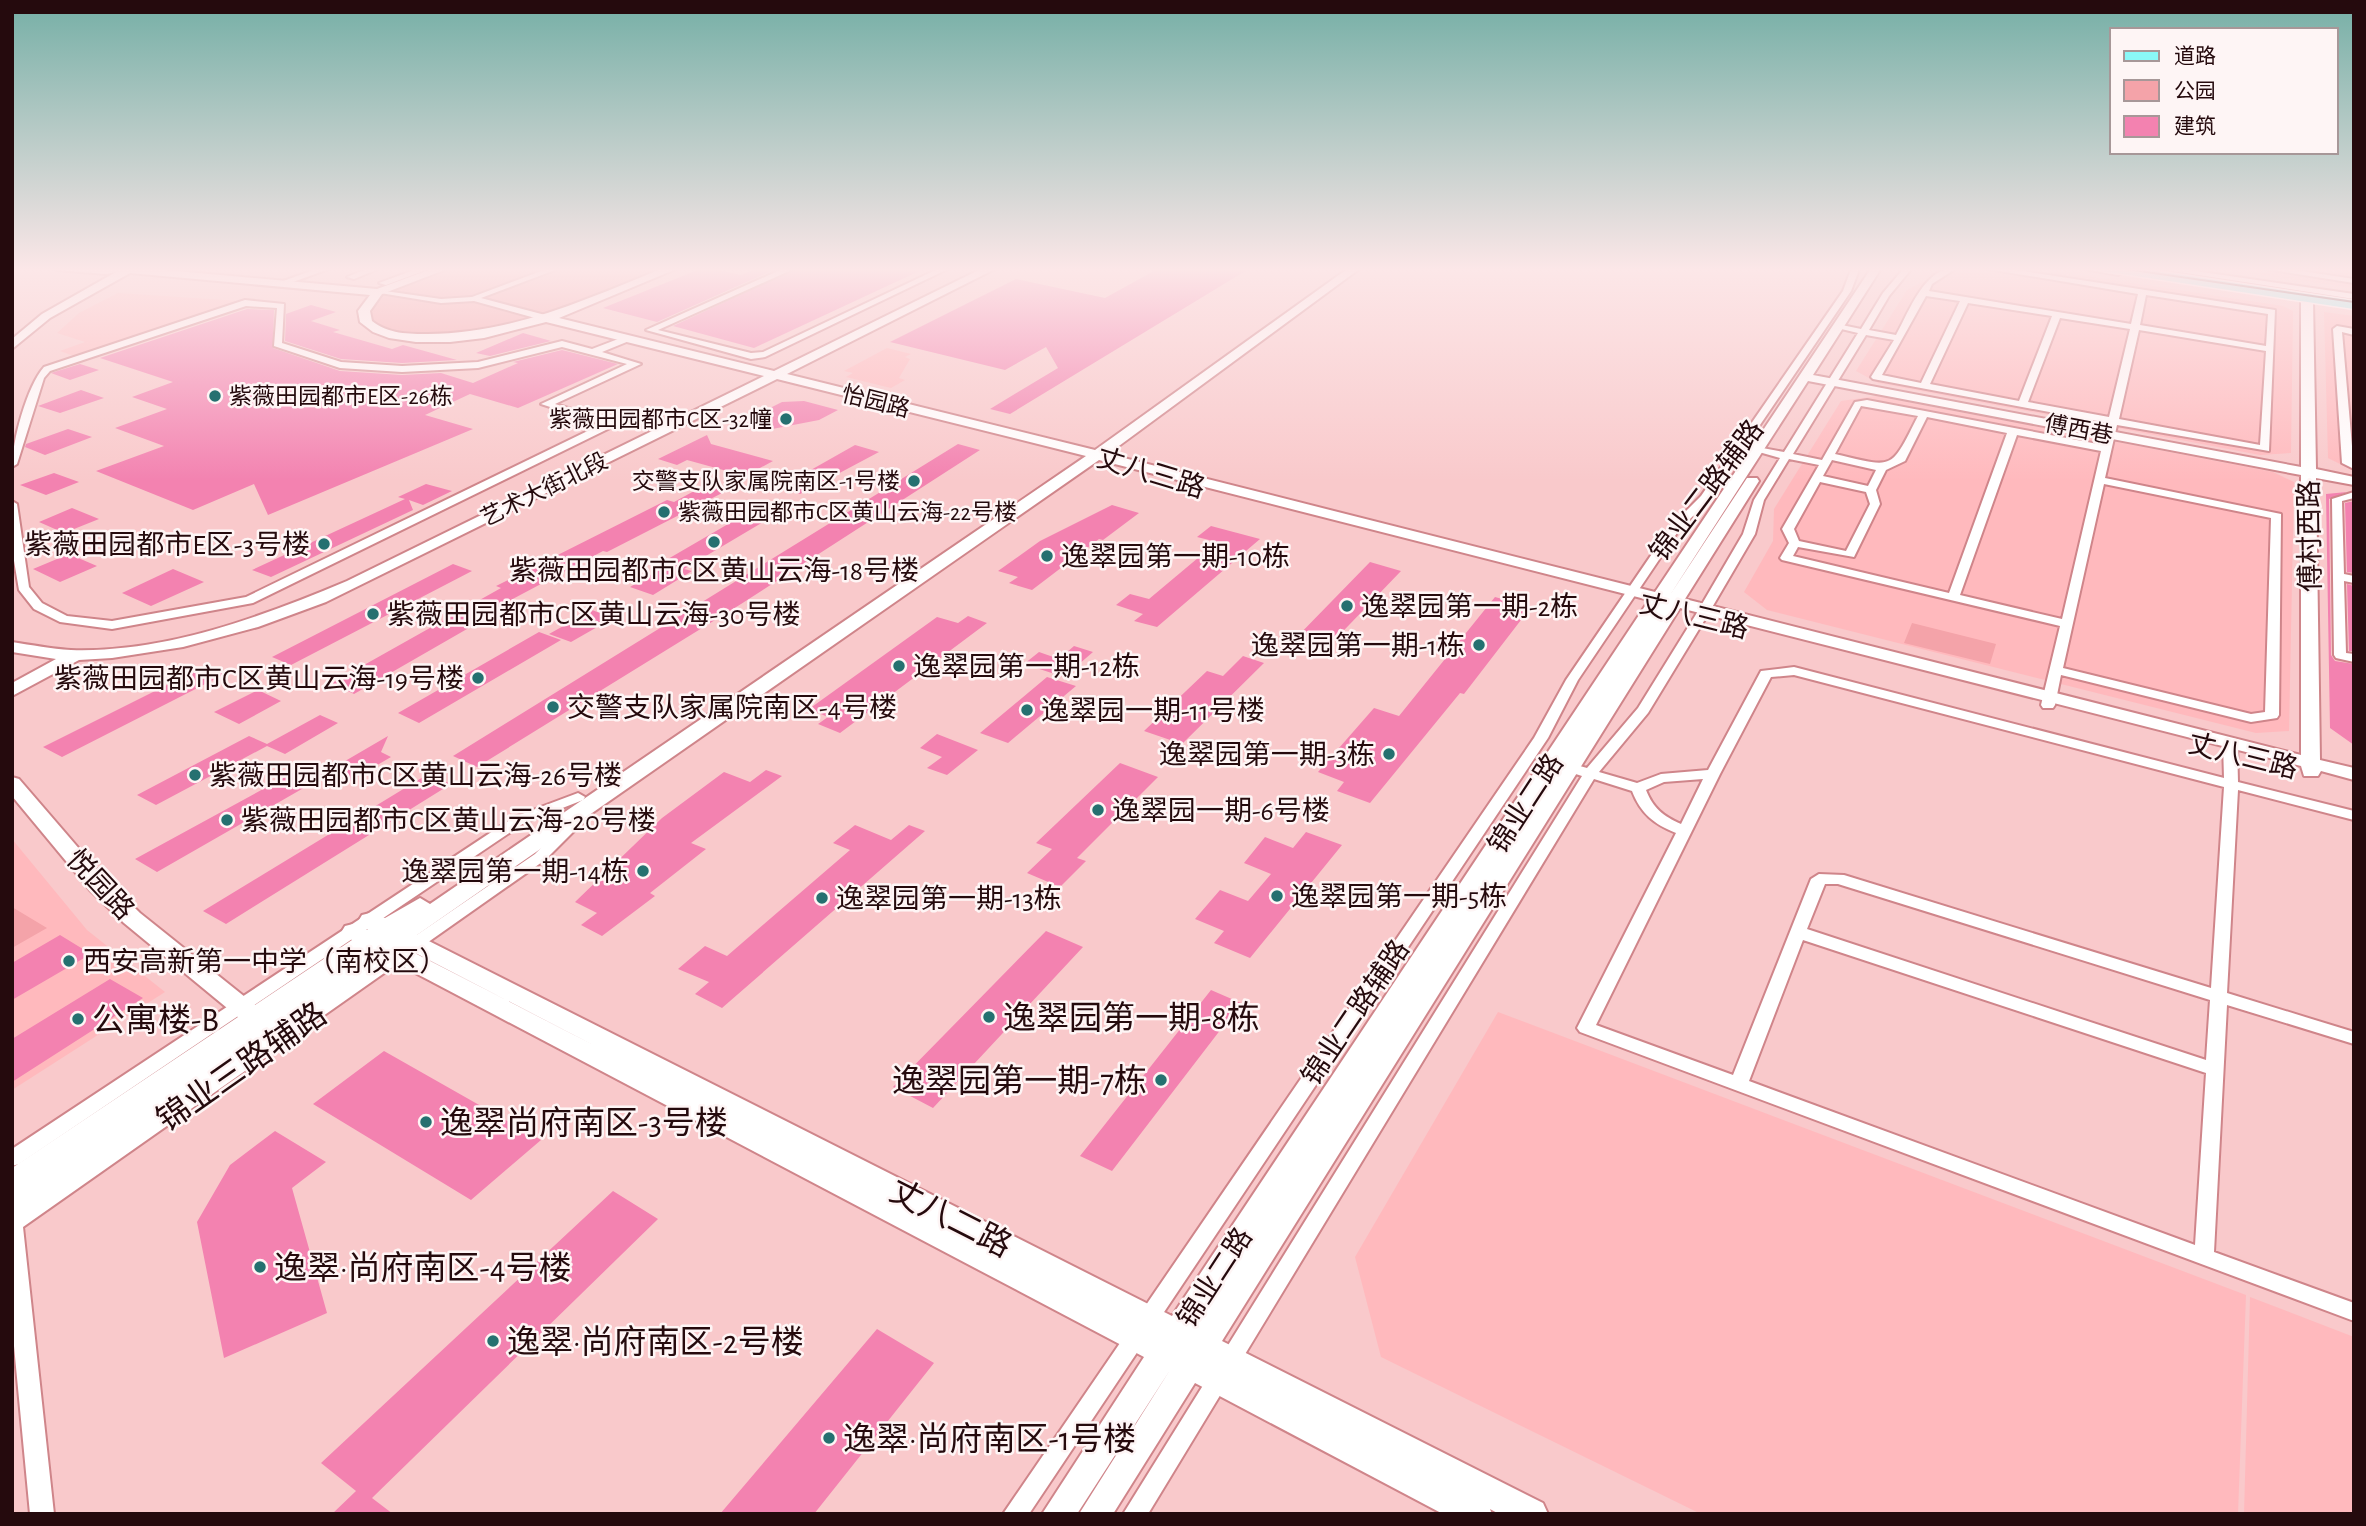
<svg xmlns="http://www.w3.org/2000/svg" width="2366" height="1526" font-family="'Alegreya Sans','Noto Sans SC',sans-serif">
<rect width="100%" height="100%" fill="#f9c9cb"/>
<path fill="#ffb9bd" d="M 1936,267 L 1995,267 L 2093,277 L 2283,306 L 2293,311 L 2291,453 L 2260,455 L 1878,383 L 1856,371 L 1907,290 L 1930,278 Z
M 2207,267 L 2354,267 L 2354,288 Z
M 118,293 L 240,301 L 74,356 L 60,351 L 85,342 L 57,333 L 79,313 Z
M 2324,312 L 2354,316 L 2354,471 L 2328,458 Z
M 887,348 L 911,354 L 905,357 L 910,359 L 899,378 L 905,380 L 891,388 L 846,377 L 853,373 L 844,371 Z
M 1876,396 L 2273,472 L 2294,482 L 2289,731 L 2256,733 L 1767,610 L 1744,592 L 1773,541 L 1774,509 L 1841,401 Z
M 12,839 L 87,930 L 165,992 L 12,1090 Z
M 1498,1012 L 2246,1295 L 2238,1514 L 1701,1514 L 1381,1357 L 1355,1257 Z
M 2250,1297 L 2354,1337 L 2354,1514 L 2244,1514 Z"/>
<path fill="#f4a3a9" d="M 453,267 L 667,267 C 591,297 517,333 434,334 C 412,335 391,335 372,322 C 369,310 374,303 382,295 Z
M 1912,623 L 1996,644 L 1990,664 L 1904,643 Z
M 12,907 L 47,928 L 12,948 Z"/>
<path fill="#f382b0" d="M 705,267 L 741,275 L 760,267 L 780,267 L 657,322 L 603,308 Z
M 800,267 L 928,267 L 754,348 L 673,326 Z
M 1161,267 L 1252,267 L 1010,414 L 990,409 L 1058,368 L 1046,347 L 1005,370 L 890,342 L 1016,279 L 1105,298 Z
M 311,305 L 336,312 L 311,321 L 340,330 L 333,332 L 392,349 L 403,345 L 457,360 L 402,363 L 341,359 L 285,341 L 286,314 Z
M 247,309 L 274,310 L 273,348 L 340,371 L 402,375 L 441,373 L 473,383 L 518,363 L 513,362 L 562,350 L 618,364 L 518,408 L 470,394 L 425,415 L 473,429 L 268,515 L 254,484 L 193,510 L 96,471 L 164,446 L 115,428 L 167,409 L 132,397 L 173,382 L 100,358 Z
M 523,333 L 551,341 L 490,356 L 476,353 Z
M 80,364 L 99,370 L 70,380 L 51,373 Z
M 81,390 L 104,398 L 60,413 L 38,406 Z
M 804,401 L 838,410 L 819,420 L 767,430 L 740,423 L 782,402 Z
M 68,429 L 92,437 L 45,455 L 25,447 L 26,444 Z
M 707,435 L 711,444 L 773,461 L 745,476 L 687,460 L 677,465 L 658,459 Z
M 958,444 L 980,450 L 741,604 L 477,767 L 453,756 Z
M 855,445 L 879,452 L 800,494 L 779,488 Z
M 54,473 L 79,482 L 46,495 L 20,485 Z
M 426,484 L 452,491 L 423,505 L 409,500 L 413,510 L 271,577 L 252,570 L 405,499 L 398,497 Z
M 707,484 L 728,490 L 607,552 L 603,551 L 496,608 L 500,610 L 354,694 L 332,683 L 501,588 L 496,586 L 667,500 L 674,502 Z
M 2347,492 L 2329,499 L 2331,655 L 2335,661 L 2354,664 L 2354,745 L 2330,728 L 2326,494 Z
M 2354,501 L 2354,573 L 2347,572 L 2345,503 Z
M 766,502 L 787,508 L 684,569 L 692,571 L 653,595 L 630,587 L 667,565 L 661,563 Z
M 1112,505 L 1139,513 L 1103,540 L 1099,539 L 1032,590 L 1009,583 L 1018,577 L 998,571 L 1040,541 Z
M 72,508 L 99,519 L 64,533 L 39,522 Z
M 1211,526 L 1260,539 L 1157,627 L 1134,621 L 1143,614 L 1116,605 L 1130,594 L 1149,599 L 1217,542 L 1197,537 Z
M 69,554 L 97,566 L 60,582 L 33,569 Z
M 1370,562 L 1401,571 L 1324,651 L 1292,642 Z
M 453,564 L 472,571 L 291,665 L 272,657 Z
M 173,569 L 204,582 L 151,606 L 122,593 Z
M 2347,584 L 2354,586 L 2354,651 L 2349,651 Z
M 1495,597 L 1531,607 L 1464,694 L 1460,693 L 1370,803 L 1337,791 L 1344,782 L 1318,772 L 1374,708 L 1399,716 Z
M 592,610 L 613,618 L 571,642 L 549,634 Z
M 968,616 L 987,623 L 840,733 L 818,724 L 828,717 L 809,709 L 937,617 L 958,623 Z
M 539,632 L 561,640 L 419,723 L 398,713 Z
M 1074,646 L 1093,652 L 1064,677 L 1024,664 L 1039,652 L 1059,659 Z
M 1243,656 L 1264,663 L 1182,744 L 1144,731 L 1207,671 L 1223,676 Z
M 205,666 L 225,674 L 62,757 L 43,747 Z
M 1047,677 L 1076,686 L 1008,743 L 980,733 Z
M 258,690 L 281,701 L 239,724 L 214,712 Z
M 320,715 L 338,723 L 285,754 L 267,746 L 156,805 L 137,795 L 249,736 L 267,744 Z
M 937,734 L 978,750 L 947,775 L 927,768 L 942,757 L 920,748 Z
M 388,736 L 381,752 L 391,757 L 350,781 L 328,771 Z
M 1120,763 L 1158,777 L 1077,858 L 1086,861 L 1060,887 L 1027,873 L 1052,849 L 1036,843 Z
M 309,764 L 328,774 L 157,872 L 135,859 Z
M 766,770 L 782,776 L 691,843 L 706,849 L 650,893 L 655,896 L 602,936 L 581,925 L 597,913 L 575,902 L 662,818 L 724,772 L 750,782 Z
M 428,774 L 451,784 L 226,924 L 203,911 Z
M 855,825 L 891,840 L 909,825 L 925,831 L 722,1008 L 695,994 L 709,982 L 678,969 L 705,946 L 727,956 L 850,850 L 833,843 Z
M 1306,832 L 1342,845 L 1250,958 L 1214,943 L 1224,931 L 1195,919 L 1220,890 L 1248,901 L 1271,874 L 1244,863 L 1265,837 L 1293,848 Z
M 1046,931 L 1083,947 L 933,1108 L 893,1087 Z
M 60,935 L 91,954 L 12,1000 L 12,963 Z
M 110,979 L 143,998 L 12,1082 L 12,1039 Z
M 1211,990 L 1241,1003 L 1112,1171 L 1080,1156 Z
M 384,1051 L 541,1140 L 471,1200 L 313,1104 Z
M 275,1131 L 326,1162 L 292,1188 L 327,1313 L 224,1358 L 197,1222 L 230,1165 Z
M 613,1191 L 658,1219 L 372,1498 L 393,1514 L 332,1514 L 356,1491 L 321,1463 Z
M 877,1329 L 934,1363 L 814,1514 L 720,1514 Z"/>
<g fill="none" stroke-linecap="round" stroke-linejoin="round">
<g stroke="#cf858a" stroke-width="4">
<path id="street" d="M 322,267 L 334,267 L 282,286 L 275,284 Z
M 371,267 L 383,267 L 354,279 L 347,277 Z
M 422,267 L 434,267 L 386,285 L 379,283 Z
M 552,267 L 563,267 L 481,298 L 549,316 L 550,318 L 546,321 L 474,301 L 441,303 L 374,292 L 378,290 L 441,299 L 472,297 Z
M 787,267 L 798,267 L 658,330 L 751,353 L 763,352 L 942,267 L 952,267 L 765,357 L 751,359 L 646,330 Z
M 1852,267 L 1860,267 L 1851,291 L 1709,500 L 1679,530 L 1578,680 L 1548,738 L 1029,1514 L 1003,1514 L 1534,738 L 1566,680 L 1671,526 L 1701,496 L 1843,291 Z
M 1905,267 L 1913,267 L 1889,296 L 1869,330 L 1896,335 C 1910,310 1924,267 1958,267 L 1932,284 L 1929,291 L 2131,324 L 2138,294 L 1976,267 L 1996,267 L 2275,310 L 2269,451 L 2117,425 L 2105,478 L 2281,514 L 2279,715 L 2277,718 L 2251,722 L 2061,675 L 2055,705 L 2053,708 L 2043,708 L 2041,705 L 2060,626 L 1782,560 L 1780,558 L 1789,543 L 1782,529 L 1819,465 L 1789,459 L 1764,500 L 1755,534 L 1707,616 L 1648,713 L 1599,772 L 1637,783 L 1661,774 L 1708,770 L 1761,671 L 1794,667 L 2224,778 L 2223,743 L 2225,740 L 2235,740 L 2237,743 L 2238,782 L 2354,811 L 2354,820 L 2238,790 L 2227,993 L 2354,1032 L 2354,1044 L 2227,1005 L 2214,1252 L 2354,1303 L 2354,1321 L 1580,1032 L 1577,1028 L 1676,833 C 1654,824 1641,814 1632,791 L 1594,779 L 1148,1514 L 1123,1514 L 1582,776 L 1557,768 L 1555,765 L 1562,761 L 1587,768 L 1638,708 L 1695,616 L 1743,534 L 1754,500 L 1780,458 L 1752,450 L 1757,447 L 1784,452 L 1858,333 L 1833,327 L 1837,324 L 1861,329 L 1883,293 ZM 2146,295 L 2268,314 L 2266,346 L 2140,325 ZM 1926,296 L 1960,301 L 1921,383 L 1882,375 ZM 1968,303 L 2052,316 L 2019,401 L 1930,384 ZM 2060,318 L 2130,329 L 2109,417 L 2028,402 ZM 2139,330 L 2266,351 L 2260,445 L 2119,419 ZM 1866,335 L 1894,340 L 1871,377 L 1873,379 L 2108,423 L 2103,445 L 1867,400 L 1855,402 L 1822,460 L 1793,454 ZM 1861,406 L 1918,416 C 1890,471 1895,468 1835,454 ZM 1927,417 L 2007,433 L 1949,593 L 1793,556 L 1798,547 L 1854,557 L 1880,504 L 1876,490 L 1886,470 L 1905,461 ZM 2017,435 L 2101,451 L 2062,619 L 1960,595 ZM 1832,460 L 1876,470 L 1868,486 L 1823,476 ZM 1820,482 L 1866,492 L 1870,504 L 1846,551 L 1799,541 L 1794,529 ZM 2104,484 L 2271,518 L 2265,712 L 2251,714 L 2063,668 ZM 1794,675 L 2224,787 L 2211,988 L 1844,875 L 1819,874 L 1811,879 L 1733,1075 L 1596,1025 L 1720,774 L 1771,677 ZM 1703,779 L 1681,824 C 1663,816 1653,808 1646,790 L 1664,782 ZM 1825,884 L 1838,884 L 2210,1000 L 2206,1060 L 1807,929 ZM 1803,940 L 2206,1073 L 2195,1245 L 1749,1081 Z
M 2074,267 L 2094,267 L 2122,273 L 2118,275 Z
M 2147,267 L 2167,267 L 2354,294 L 2354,299 Z
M 2253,267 L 2274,267 L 2354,279 L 2354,283 Z
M 245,300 L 284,304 L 282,343 L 341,362 L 402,366 L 478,362 L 562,341 L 592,349 L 626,336 L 629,337 L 629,341 L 602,352 L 641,364 L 555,404 L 614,422 L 614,426 L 253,603 L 112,629 L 60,622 L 34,609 L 19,590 L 12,549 L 12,501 L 17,504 L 29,587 L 42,603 L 67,616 L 112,621 L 246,597 L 602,424 L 541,404 L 627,364 L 562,347 L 478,368 L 402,372 L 340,368 L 274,346 L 277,308 L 246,306 L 50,371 L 44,378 L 17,464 L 12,467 C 12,442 27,386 44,367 Z
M 2337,326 L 2354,329 L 2354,335 L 2342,332 L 2354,469 L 2342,463 L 2333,329 Z
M 2354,492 L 2354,498 L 2342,501 L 2344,574 L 2354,576 L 2354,583 L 2344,581 L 2346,653 L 2354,654 L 2354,662 L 2336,658 L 2334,655 L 2332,499 Z
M 578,793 L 585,797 L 583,800 L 524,823 L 19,1164 L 12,1166 L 12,1149 L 514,817 Z
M 577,815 L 584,820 L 582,823 L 545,860 L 23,1227 L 54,1514 L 30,1514 L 12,1325 L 12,1212 L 535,854 L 572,817 Z"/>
</g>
<g stroke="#cf858a" stroke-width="4">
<path id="secondary" d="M 51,267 L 132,267 L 377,289 L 437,267 L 452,267 L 382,294 L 370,311 L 372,321 C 388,334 409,334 428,334 C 513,334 589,298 666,267 L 681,267 L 559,318 L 774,371 L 985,267 L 999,267 L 787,374 L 1095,450 L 1350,267 L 1362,267 L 1108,454 L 1655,592 L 1872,267 L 1882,267 L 1813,375 L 2301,467 L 2301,300 L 2307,297 L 2313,300 L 2316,469 L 2354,477 L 2354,485 L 2316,478 L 2320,760 L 2354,768 L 2354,780 L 2321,771 L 2318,776 L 2304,776 L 2301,766 L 1680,608 L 1222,1341 L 1543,1503 L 1548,1514 L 1499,1514 L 1490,1509 L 1492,1514 L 1443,1514 L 1195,1383 L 1113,1514 L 1079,1514 L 1170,1370 L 1077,1514 L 1042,1514 L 1144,1357 L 385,957 L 21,1211 L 12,1214 L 12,1168 L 238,1017 L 124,923 L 90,890 L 12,796 L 12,777 L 19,779 L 106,880 L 140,913 L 255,1005 L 352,940 L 342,931 L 345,926 L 353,924 L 368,930 L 359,920 L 362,915 L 370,913 L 385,918 L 420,898 L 430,904 L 1086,456 L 777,379 L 326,602 L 258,627 L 183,647 L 112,658 L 79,660 L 12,696 L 12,683 L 56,659 L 12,652 L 12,642 C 32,645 51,649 71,650 C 166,653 261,617 347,581 L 764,376 L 546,322 L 484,338 L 450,342 L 416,342 L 389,338 L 373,332 L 360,322 L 358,311 L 370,295 L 130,273 L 50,318 L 12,349 L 12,339 L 42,314 L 116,272 L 106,274 L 56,270 ZM 1808,381 L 2301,475 L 2301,755 L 1685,599 L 1759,481 L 1757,478 L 1747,478 L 1670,595 ZM 1099,460 L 1649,600 L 1172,1316 L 417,935 ZM 401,946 L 402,946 L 603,1050 Z"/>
</g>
<g stroke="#fff" stroke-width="3">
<path id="primary" d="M 2097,267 L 2129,267 L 2354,301 L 2354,309 L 2103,271 Z"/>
</g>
<use href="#street" fill="#fff" fill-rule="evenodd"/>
<use href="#secondary" fill="#fff" fill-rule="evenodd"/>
<use href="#primary" fill="#8af8f8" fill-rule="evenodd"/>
<path stroke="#5f3e41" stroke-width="2" d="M 2112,267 L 2354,302"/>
</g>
<linearGradient id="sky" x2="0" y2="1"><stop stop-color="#75afa6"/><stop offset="0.56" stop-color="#fce7e8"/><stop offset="1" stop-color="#fce7e8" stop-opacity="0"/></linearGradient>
<rect width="2366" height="481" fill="url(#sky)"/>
<g fill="#257070" stroke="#fef5f5" stroke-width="2.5">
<circle cx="215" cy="396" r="7"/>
<circle cx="786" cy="419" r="7"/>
<circle cx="914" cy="481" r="7"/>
<circle cx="664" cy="512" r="7"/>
<circle cx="714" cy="542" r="7"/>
<circle cx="324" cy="544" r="7"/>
<circle cx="1047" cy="556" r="7"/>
<circle cx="1347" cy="606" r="7"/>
<circle cx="373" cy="614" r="7"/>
<circle cx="1479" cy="645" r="7"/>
<circle cx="899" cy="666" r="7"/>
<circle cx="478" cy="678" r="7"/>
<circle cx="553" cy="707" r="7"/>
<circle cx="1027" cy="710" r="7"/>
<circle cx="1389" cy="754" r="7"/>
<circle cx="195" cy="775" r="7"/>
<circle cx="1098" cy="810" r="7"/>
<circle cx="227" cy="820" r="7"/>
<circle cx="643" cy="871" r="7"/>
<circle cx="1277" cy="896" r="7"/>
<circle cx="822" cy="898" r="7"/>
<circle cx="69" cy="961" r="7"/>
<circle cx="989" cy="1017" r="7"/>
<circle cx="78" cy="1019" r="7"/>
<circle cx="1161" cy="1080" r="7"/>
<circle cx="426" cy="1122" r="7"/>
<circle cx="260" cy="1267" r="7"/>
<circle cx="493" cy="1341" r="7"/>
<circle cx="829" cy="1438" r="7"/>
</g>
<g text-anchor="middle" stroke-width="5" stroke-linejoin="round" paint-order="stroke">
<g font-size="23" fill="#250a0d" stroke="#fef5f5" text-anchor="start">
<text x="229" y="404">紫薇田园都市E区-26栋</text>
<text x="772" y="427" text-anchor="end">紫薇田园都市C区-32幢</text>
<text x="900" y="489" text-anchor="end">交警支队家属院南区-1号楼</text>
<text x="678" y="520">紫薇田园都市C区黄山云海-22号楼</text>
</g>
<g font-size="23" fill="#250a0d" stroke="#fef5f5">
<text transform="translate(876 401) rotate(14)" y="8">怡园路</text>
<text transform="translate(2079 429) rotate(11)" y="8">傅西巷</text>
<text transform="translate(544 489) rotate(-26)" y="8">艺术大街北段</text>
</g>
<g font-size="28" fill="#250a0d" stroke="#fef5f5">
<text transform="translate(1151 472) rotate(17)" y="10">丈八三路</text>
<text transform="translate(1706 490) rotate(-53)" y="10">锦业二路辅路</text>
<text transform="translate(2309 536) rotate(-91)" y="10">傅村西路</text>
<text transform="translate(1694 615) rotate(14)" y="10">丈八三路</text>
<text transform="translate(2243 755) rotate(14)" y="10">丈八三路</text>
<text transform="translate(1525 803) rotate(-57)" y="10">锦业二路</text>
<text transform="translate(101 884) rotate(47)" y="10">悦园路</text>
<text transform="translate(1355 1012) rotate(-56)" y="10">锦业二路辅路</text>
<text transform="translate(1214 1277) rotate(-57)" y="10">锦业二路</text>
</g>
<g font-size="28" fill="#250a0d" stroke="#fef5f5" text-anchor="start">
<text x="310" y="554" text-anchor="end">紫薇田园都市E区-3号楼</text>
<text x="1061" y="566">逸翠园第一期-10栋</text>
<text x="714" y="580" text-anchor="middle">紫薇田园都市C区黄山云海-18号楼</text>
<text x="1361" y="616">逸翠园第一期-2栋</text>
<text x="387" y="624">紫薇田园都市C区黄山云海-30号楼</text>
<text x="1465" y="655" text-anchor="end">逸翠园第一期-1栋</text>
<text x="913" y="676">逸翠园第一期-12栋</text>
<text x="464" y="688" text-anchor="end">紫薇田园都市C区黄山云海-19号楼</text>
<text x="567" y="717">交警支队家属院南区-4号楼</text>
<text x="1041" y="720">逸翠园一期-11号楼</text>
<text x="1375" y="764" text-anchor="end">逸翠园第一期-3栋</text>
<text x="209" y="785">紫薇田园都市C区黄山云海-26号楼</text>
<text x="1112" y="820">逸翠园一期-6号楼</text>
<text x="241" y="830">紫薇田园都市C区黄山云海-20号楼</text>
<text x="629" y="881" text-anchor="end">逸翠园第一期-14栋</text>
<text x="1291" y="906">逸翠园第一期-5栋</text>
<text x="836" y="908">逸翠园第一期-13栋</text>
<text x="83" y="971">西安高新第一中学（南校区）</text>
</g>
<g font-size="33" fill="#250a0d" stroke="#fef5f5" text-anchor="start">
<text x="1003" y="1029">逸翠园第一期-8栋</text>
<text x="92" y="1031">公寓楼-B</text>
<text x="1147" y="1092" text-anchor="end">逸翠园第一期-7栋</text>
<text x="440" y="1134">逸翠尚府南区-3号楼</text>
<text x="274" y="1279">逸翠·尚府南区-4号楼</text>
<text x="507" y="1353">逸翠·尚府南区-2号楼</text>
<text x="843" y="1450">逸翠·尚府南区-1号楼</text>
</g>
<g font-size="33" fill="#250a0d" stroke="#fef5f5">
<text transform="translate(241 1066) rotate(-35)" y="12">锦业三路辅路</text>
<text transform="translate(951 1217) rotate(27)" y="12">丈八二路</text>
</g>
</g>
<rect width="2366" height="1526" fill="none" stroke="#250a0d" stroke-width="28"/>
<rect x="2110" y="28" width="228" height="126" fill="#fef5f5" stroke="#a79798" stroke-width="2"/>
<rect x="2124" y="51" width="35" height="10" fill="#8af8f8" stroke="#a79798" stroke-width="2"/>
<text x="2174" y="63" font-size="21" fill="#250a0d">道路</text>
<rect x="2124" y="80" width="35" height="21" fill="#f4a3a9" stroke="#a79798" stroke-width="2"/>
<text x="2174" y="98" font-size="21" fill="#250a0d">公园</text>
<rect x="2124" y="116" width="35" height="21" fill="#f382b0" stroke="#a79798" stroke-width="2"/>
<text x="2174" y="133" font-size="21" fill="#250a0d">建筑</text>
</svg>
